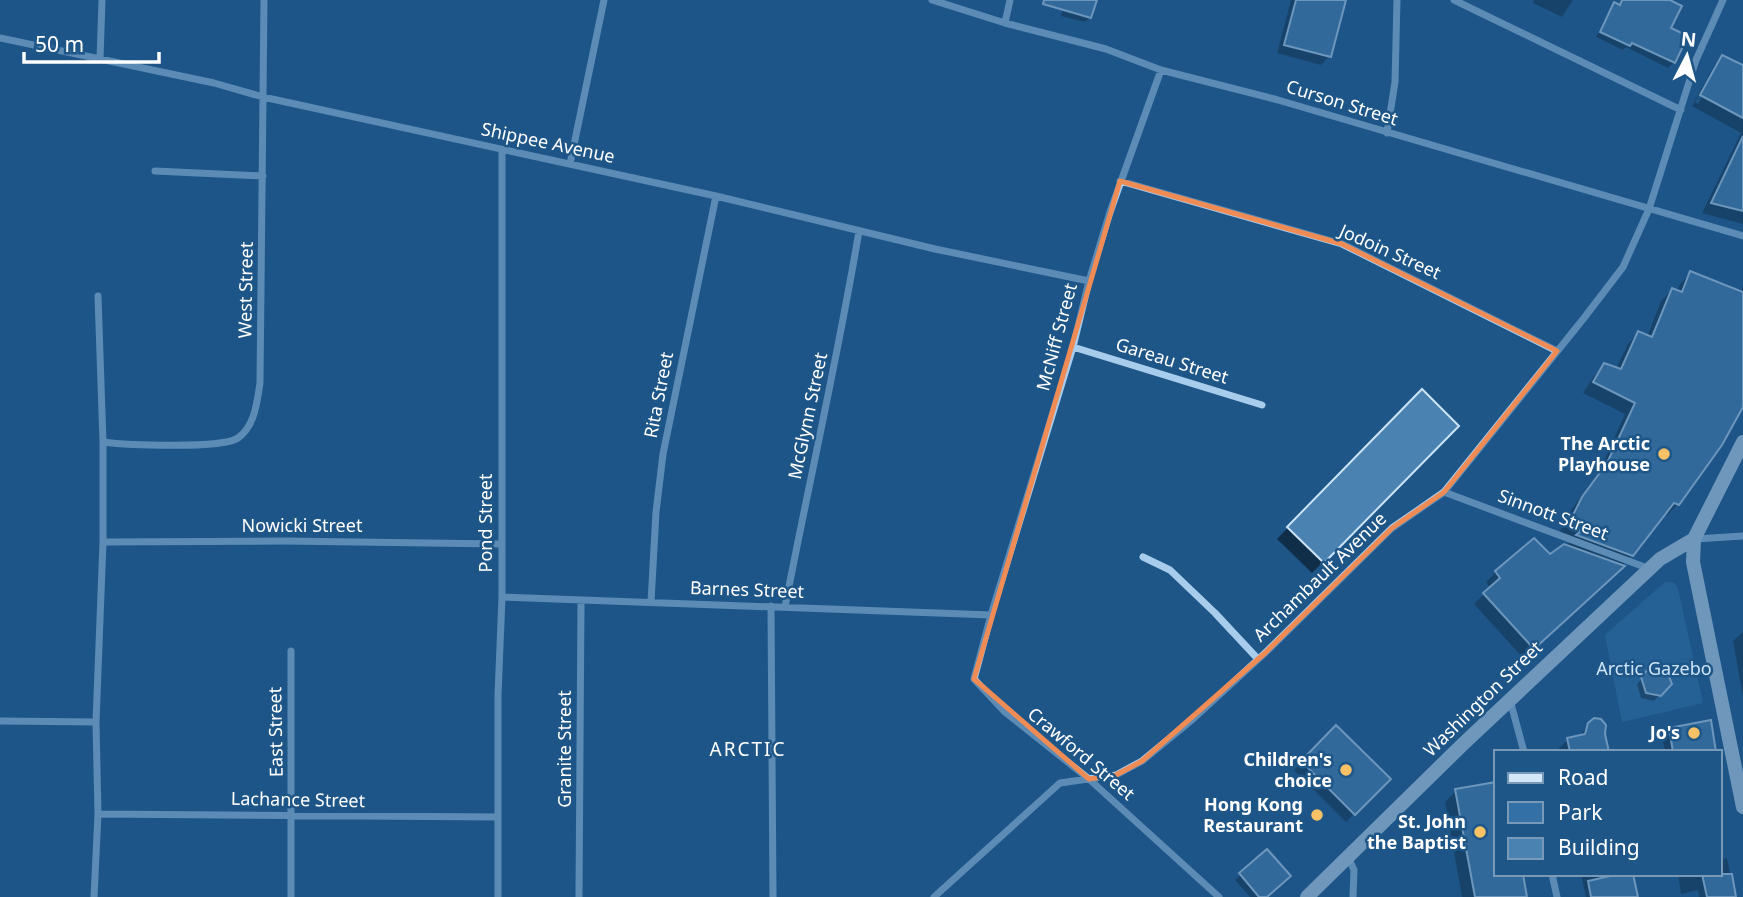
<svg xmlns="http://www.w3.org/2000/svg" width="1743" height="897" font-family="'Noto Sans',sans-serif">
<rect width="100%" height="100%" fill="#1e5688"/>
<path fill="#3270a5" d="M 1669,582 L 1674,583 L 1678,589 L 1703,703 L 1622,722 L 1605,635 L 1664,583 Z"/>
<path fill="#0007" fill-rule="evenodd" d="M 1066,0 L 1095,0 L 1090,17 L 1085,22 L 1061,16 Z
M 1291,0 L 1344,0 L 1329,56 L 1321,65 L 1277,53 Z
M 1534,0 L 1573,0 L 1562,17 L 1533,3 Z
M 1621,0 L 1665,0 L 1669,29 L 1686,37 L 1674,62 L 1668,68 L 1626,47 L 1623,50 L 1596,37 L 1610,10 L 1615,5 L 1618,6 Z
M 1723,57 L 1743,67 L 1743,224 L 1702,213 L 1741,133 L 1692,106 L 1713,67 ZM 1714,66 L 1718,66 L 1698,104 L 1695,102 Z
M 1691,273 L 1740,293 L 1743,286 L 1743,403 L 1678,504 L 1667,515 L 1664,514 L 1632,555 L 1613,576 L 1523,658 L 1474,604 L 1490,588 L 1486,582 L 1496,572 L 1550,557 L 1571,542 L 1558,536 L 1571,510 L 1597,476 L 1625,414 L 1583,393 L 1594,376 L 1605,365 L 1616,369 L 1628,344 L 1638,333 L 1647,337 L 1661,301 L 1672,290 L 1677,292 L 1680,284 Z
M 1422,392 L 1457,426 L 1312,573 L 1277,539 Z
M 1743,632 L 1743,697 L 1733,641 Z
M 1651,669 L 1670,684 L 1654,701 L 1641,698 L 1637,684 Z
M 1589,724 L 1603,734 L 1607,752 L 1560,752 L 1559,748 L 1568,740 L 1579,737 Z
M 1336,727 L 1388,779 L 1346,822 L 1294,770 Z
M 1669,730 L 1715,752 L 1665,752 L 1662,737 Z
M 1720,781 L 1723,796 L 1720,799 Z
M 1496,783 L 1496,874 L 1525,897 L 1462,897 L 1445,802 L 1456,791 Z
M 1720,841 L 1723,859 L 1727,858 L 1734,893 L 1736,892 L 1736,897 L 1699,897 L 1698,890 L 1681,894 L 1678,874 L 1720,874 Z
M 1267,851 L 1265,897 L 1250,897 L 1235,880 Z
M 1581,874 L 1631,874 L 1636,897 L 1586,897 Z"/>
<path fill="#4a82b2" stroke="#cde4f8" stroke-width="2" d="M 1044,0 L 1097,0 L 1091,18 L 1043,4 Z
M 1296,0 L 1346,0 L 1331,57 L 1284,45 Z
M 1622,0 L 1670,0 L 1682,6 L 1671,28 L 1688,36 L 1675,63 L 1632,43 L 1630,46 L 1600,32 L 1614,2 L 1620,5 Z
M 1722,55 L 1743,65 L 1743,118 L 1700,95 Z
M 1743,136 L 1743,211 L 1711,203 Z
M 1690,271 L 1743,292 L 1743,407 L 1722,445 L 1679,505 L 1674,503 L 1633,556 L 1576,535 L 1581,531 L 1568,525 L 1582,497 L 1607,463 L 1635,403 L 1593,382 L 1604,363 L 1621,369 L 1638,331 L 1652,337 L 1672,288 L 1682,292 Z
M 1422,389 L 1459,426 L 1324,563 L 1287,527 Z
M 1534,538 L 1550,554 L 1564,544 L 1625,566 L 1534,649 L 1483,593 L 1500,578 L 1495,571 Z
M 1650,667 L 1666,669 L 1672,684 L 1661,696 L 1646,693 L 1641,677 Z
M 1594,718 L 1601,719 L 1606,725 L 1605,734 L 1609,752 L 1570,752 L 1567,738 L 1585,734 L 1588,723 Z
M 1711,720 L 1716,752 L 1673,752 L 1669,728 Z
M 1336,725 L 1391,779 L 1355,815 L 1301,761 Z
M 1496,782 L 1496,874 L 1523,874 L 1527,897 L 1475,897 L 1455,789 Z
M 1267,849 L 1291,876 L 1267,897 L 1259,897 L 1239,873 Z
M 1619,874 L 1633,874 L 1638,897 L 1591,897 L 1588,881 Z
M 1702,874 L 1732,874 L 1736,897 L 1707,897 Z"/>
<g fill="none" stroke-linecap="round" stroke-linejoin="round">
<path stroke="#a8cceb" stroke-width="7" d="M 932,0 L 1005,23 L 1106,49 L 1161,70 L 1278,100 L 1743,236
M 1454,0 L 1681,110
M 1005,23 L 1010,0
M 0,38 L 214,83 L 263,97 L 716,196 L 935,249 L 1089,281
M 100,59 L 102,0
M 1161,70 L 1110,212 L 1089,281 L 1073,347 L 991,615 L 974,679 L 1005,712 L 1089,779 L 1219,897
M 1387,133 L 1395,82 L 1397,0
M 570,164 L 604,0
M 155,171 L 263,176
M 1120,181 L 1342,244 L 1557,351
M 1073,347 L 1262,405
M 103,442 C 125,445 222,449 238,438 C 255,426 257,402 260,383 L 264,0
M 1444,492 L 1650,569
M 1695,539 L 1743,536
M 103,542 L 285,541 L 500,544
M 1143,557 L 1170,570 L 1215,613 L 1257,658
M 502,597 L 991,615
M 651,602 L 656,512 L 663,454 L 716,196
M 771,606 L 773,897
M 785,607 C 809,482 838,357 859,231
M 291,651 L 291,897
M 1510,700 L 1524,752
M 0,721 L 96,722
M 98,814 L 498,817
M 1348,857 L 1354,870 L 1353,897
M 1552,874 L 1557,897
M 94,897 L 98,814 L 96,722 L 103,542 L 103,442 L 98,296
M 498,897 L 498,695 L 502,597 L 502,150
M 579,897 L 581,601
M 934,897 L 1060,783 L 1116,775 L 1142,761 L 1193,719 L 1265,653 L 1392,528 L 1444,492 L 1584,318 L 1623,267 L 1649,209 L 1696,60 L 1723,0"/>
<path stroke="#d3e7f8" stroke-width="14" d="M 1743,442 L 1694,539 L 1693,562 L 1743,807
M 1307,897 L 1462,745 L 1660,559 L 1694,539"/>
</g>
<path d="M0 0H1743V897H0ZM 1120,181 L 1342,244 L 1557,351 L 1444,492 L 1392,528 L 1265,653 L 1142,761 L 1116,775 L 1089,779 L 974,679 Z" fill="#1e5688" fill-opacity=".55" fill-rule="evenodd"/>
<path fill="none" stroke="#ef8b55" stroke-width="5" stroke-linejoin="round" d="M 1120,181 L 1342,244 L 1557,351 L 1444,492 L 1392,528 L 1265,653 L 1142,761 L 1116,775 L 1089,779 L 974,679 Z"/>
<g fill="#fac267" stroke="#1e5688" stroke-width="2.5">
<circle cx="1664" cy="454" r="7"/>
<circle cx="1694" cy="733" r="7"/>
<circle cx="1346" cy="770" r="7"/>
<circle cx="1317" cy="815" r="7"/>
<circle cx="1480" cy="832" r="7"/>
</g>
<g text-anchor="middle" stroke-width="5" stroke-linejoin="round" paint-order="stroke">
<g font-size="18" fill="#fff" stroke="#1e5688">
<text transform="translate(1342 103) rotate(17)" y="6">Curson Street</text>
<text transform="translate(548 143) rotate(12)" y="6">Shippee Avenue</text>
<text transform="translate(1390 252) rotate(24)" y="6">Jodoin Street</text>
<text transform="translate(246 290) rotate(-89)" y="6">West Street</text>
<text transform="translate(1057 337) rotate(-75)" y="6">McNiff Street</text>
<text transform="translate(1172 361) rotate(17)" y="6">Gareau Street</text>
<text transform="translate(659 395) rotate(-79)" y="6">Rita Street</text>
<text transform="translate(808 416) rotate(-78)" y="6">McGlynn Street</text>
<text transform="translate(1553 515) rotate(20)" y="6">Sinnott Street</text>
<text transform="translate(486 523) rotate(-90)" y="6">Pond Street</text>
<text x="302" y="532">Nowicki Street</text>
<text transform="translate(1320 577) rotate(-44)" y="6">Archambault Avenue</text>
<text transform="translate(747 590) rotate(2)" y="6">Barnes Street</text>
<text transform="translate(1483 699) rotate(-44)" y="6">Washington Street</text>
<text transform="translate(276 732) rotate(-91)" y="6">East Street</text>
<text transform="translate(565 749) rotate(-90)" y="6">Granite Street</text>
<text transform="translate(1081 754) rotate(40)" y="6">Crawford Street</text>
<text transform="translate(298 800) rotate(1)" y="6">Lachance Street</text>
</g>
<g font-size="18" font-weight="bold" fill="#fff" stroke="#1e5688" text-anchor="end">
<text x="1650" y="450">The Arctic<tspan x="1650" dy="21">Playhouse</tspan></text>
<text x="1680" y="739">Jo's</text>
<text x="1332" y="766">Children's<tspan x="1332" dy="21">choice</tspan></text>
<text x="1303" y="811">Hong Kong<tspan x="1303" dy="21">Restaurant</tspan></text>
<text x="1466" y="828">St. John<tspan x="1466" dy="21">the Baptist</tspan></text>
</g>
<g font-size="18" fill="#cde4f8" stroke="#1e5688">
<text x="1654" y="675">Arctic Gazebo</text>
</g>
<g font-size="19" letter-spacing="2" fill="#fff" stroke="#1e5688">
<text x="748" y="756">ARCTIC</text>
</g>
</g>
<rect x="1494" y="750" width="228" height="126" fill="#1e5688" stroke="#789ab8" stroke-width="2"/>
<rect x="1508" y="773" width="35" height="10" fill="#d3e7f8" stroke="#789ab8" stroke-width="2"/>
<text x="1558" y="785" font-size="21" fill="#ffffff">Road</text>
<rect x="1508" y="802" width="35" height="21" fill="#3270a5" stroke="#789ab8" stroke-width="2"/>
<text x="1558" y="820" font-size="21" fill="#ffffff">Park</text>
<rect x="1508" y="838" width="35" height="21" fill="#4a82b2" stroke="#789ab8" stroke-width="2"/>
<text x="1558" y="855" font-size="21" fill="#ffffff">Building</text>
<g transform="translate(1687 56) rotate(6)" stroke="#1e5688" stroke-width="5" paint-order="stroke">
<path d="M0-5L12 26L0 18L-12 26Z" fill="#ffffff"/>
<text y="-10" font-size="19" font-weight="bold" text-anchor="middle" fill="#ffffff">N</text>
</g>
<path d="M24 52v10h135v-10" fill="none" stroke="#ffffff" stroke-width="3.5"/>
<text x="35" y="52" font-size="21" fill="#ffffff" stroke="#1e5688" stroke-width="5" paint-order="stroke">50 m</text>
</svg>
